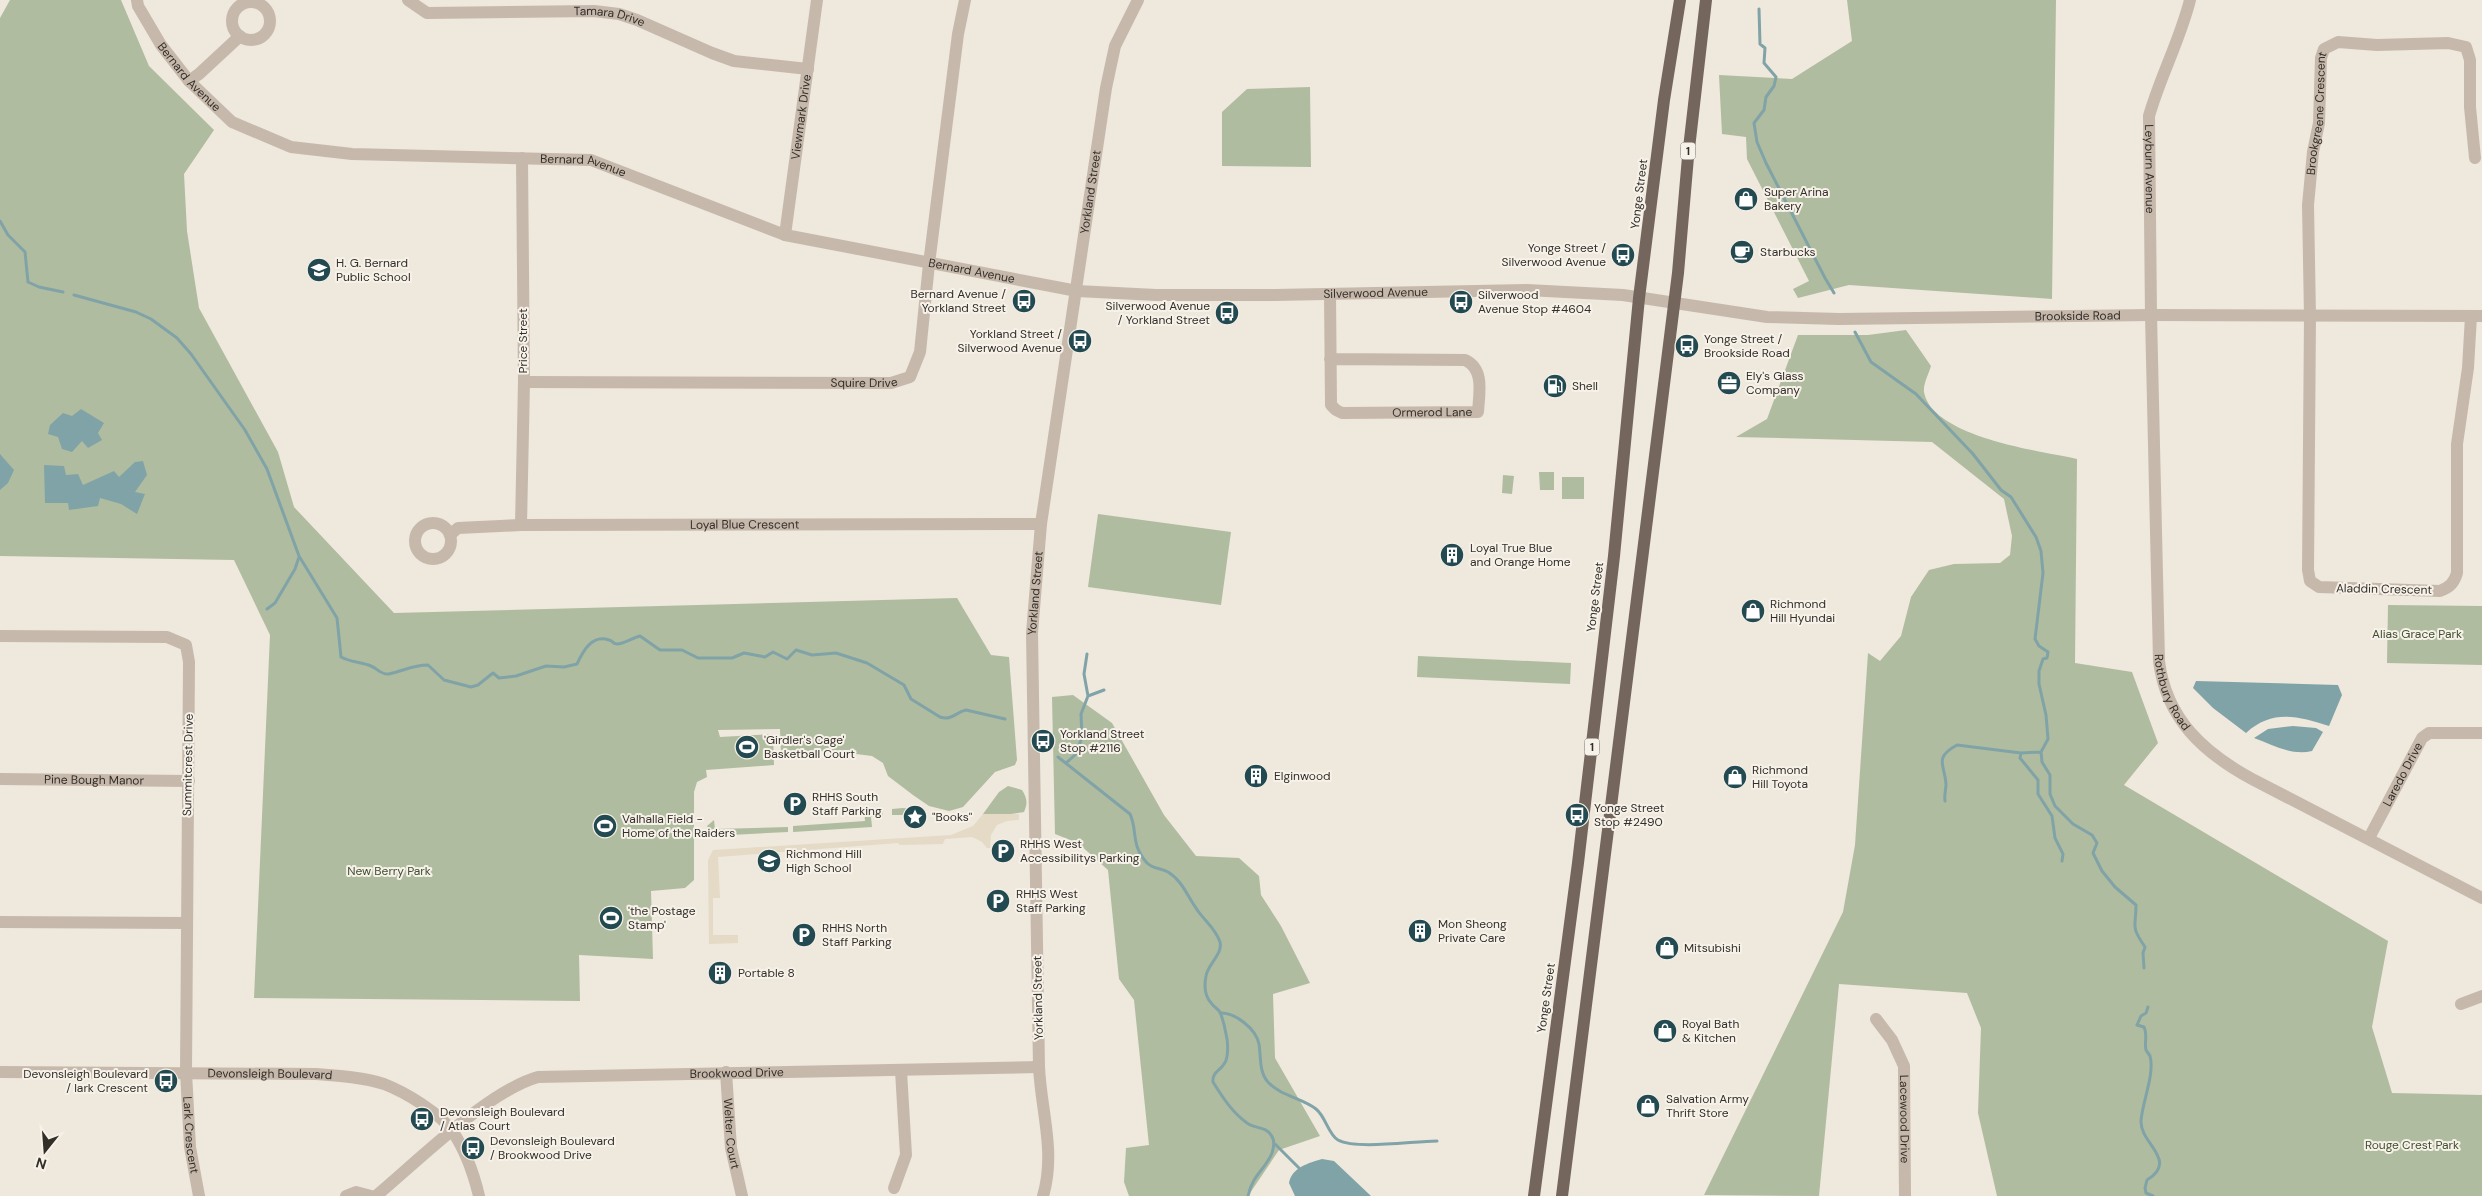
<svg xmlns="http://www.w3.org/2000/svg" width="2482" height="1196" font-family="'DM Sans',sans-serif">
<rect width="100%" height="100%" fill="#efe8dd"/>
<path fill="#b0bc9f" d="M 10,0 L 121,0 L 149,66 L 214,130 L 184,174 L 187,231 L 199,308 L 278,452 L 294,507 L 394,613 L 957,598 L 991,655 L 1009,657 L 1017,760 L 1015,765 L 995,772 L 963,807 L 949,811 L 929,806 L 913,795 L 888,776 L 883,763 L 872,756 L 856,754 L 852,750 L 781,753 L 780,729 L 718,730 L 720,737 L 773,734 L 774,765 L 706,770 L 707,777 L 697,782 L 694,792 L 694,880 L 685,888 L 651,891 L 653,959 L 579,955 L 580,1001 L 254,998 L 270,635 L 234,560 L 0,556 L 0,18 Z
M 1847,0 L 2056,0 L 2052,299 L 1849,285 L 1798,298 L 1793,289 L 1809,281 L 1747,159 L 1746,137 L 1722,134 L 1719,75 L 1792,79 L 1852,41 Z
M 1310,87 L 1311,167 L 1222,166 L 1222,112 L 1247,89 Z
M 1906,330 L 1931,366 C 1929,373 1923,384 1924,392 C 1932,437 2040,451 2077,459 L 2075,663 L 2132,672 L 2158,743 L 2124,785 L 2388,941 L 2372,1027 L 2392,1093 L 2482,1095 L 2482,1196 L 1997,1196 L 1978,1113 L 1981,1028 L 1967,993 L 1839,984 L 1819,1196 L 1704,1195 L 1843,912 L 1855,845 L 1868,653 L 1880,661 L 1901,636 L 1911,597 L 1929,570 L 1954,564 L 2000,563 L 2010,555 L 2012,536 L 2004,499 L 1932,442 L 1736,437 L 1767,419 L 1798,335 L 1868,335 Z
M 1539,472 L 1554,472 L 1554,490 L 1540,490 Z
M 1503,475 L 1514,476 L 1512,494 L 1502,493 Z
M 1562,477 L 1584,477 L 1584,499 L 1562,499 Z
M 1098,514 L 1231,532 L 1221,605 L 1088,587 Z
M 2388,605 L 2482,606 L 2482,665 L 2387,663 Z
M 1418,656 L 1571,663 L 1570,684 L 1417,677 Z
M 1073,695 L 1112,723 L 1164,815 L 1196,856 L 1239,858 L 1259,876 L 1261,895 L 1281,926 L 1310,983 L 1273,994 L 1275,1058 L 1320,1136 L 1279,1150 L 1248,1196 L 1129,1196 L 1124,1182 L 1126,1148 L 1149,1145 L 1134,1000 L 1119,979 L 1108,870 L 1078,843 L 1055,834 L 1052,697 Z
M 1008,786 L 1022,790 C 1027,798 1028,803 1024,812 L 997,816 L 983,814 L 999,792 Z
M 903,808 L 911,809 L 923,818 L 922,823 L 905,825 L 905,815 L 892,815 L 892,809 Z
M 882,810 L 883,817 L 871,817 L 872,827 L 793,832 L 793,826 L 865,821 L 864,811 Z
M 714,820 L 715,829 L 788,827 L 788,832 L 712,836 L 707,826 Z"/>
<path fill="#e5dac6" d="M 983,814 L 1019,814 L 1019,820 L 1007,821 L 997,825 L 991,835 L 990,848 L 987,848 L 982,842 L 972,837 L 945,839 L 943,844 L 900,845 L 898,843 L 718,857 L 720,898 L 713,898 L 713,935 L 738,935 L 738,943 L 709,944 L 708,860 L 713,850 L 951,835 L 973,826 Z"/>
<path fill="#80a3a8" d="M 81,409 L 104,423 L 98,433 L 102,440 L 88,448 L 82,441 L 72,452 L 62,449 L 58,437 L 48,434 L 50,425 L 63,413 L 72,416 Z
M 0,454 L 14,470 L 8,483 L 0,490 Z
M 143,461 L 147,475 L 135,492 L 145,494 L 137,514 L 121,504 L 100,498 L 98,506 L 69,510 L 68,503 L 45,503 L 44,465 L 64,466 L 66,475 L 78,474 L 83,485 L 114,471 L 119,477 L 135,462 Z
M 2196,681 L 2338,685 L 2342,695 L 2329,726 C 2298,716 2272,709 2246,733 L 2213,708 L 2193,688 Z
M 2293,726 L 2316,728 L 2323,732 L 2312,751 C 2292,756 2273,745 2254,738 L 2268,729 Z
M 1322,1159 L 1334,1161 L 1371,1196 L 1295,1196 L 1289,1183 C 1292,1167 1309,1163 1322,1159 Z"/>
<g fill="none" stroke-linecap="round" stroke-linejoin="round">
<path stroke="#80a3a8" stroke-width="3" d="M 1759,9 L 1760,44 L 1765,48 L 1764,63 L 1776,77 L 1774,86 L 1766,97 L 1764,110 L 1754,123 L 1757,142 L 1766,163 L 1825,278 L 1834,293
M 0,221 L 8,235 L 25,252 L 28,282 L 39,287 L 63,292
M 74,295 L 136,312 L 151,319 L 177,338 L 191,354 L 245,430 L 267,469 L 299,556 L 337,618 L 341,657 C 350,662 361,662 371,666 C 378,669 381,675 389,674 C 403,671 413,665 428,665 L 444,680 L 471,687 L 478,685 L 493,673 L 499,678 L 516,676 L 546,666 L 564,667 L 577,664 C 583,651 592,634 609,640 C 615,642 611,643 617,644 C 624,644 632,638 640,636 L 660,650 L 682,650 L 698,658 L 732,658 L 744,653 L 765,657 L 773,652 L 787,659 L 796,650 L 812,655 L 836,653 L 867,663 L 904,685 L 911,699 L 940,717 C 952,721 956,712 966,710 L 1005,719
M 1855,332 L 1871,362 L 1916,394 L 1973,454 L 2001,490 L 2011,497 L 2036,537 L 2041,551 L 2043,573 L 2035,639 L 2039,646 L 2048,652 L 2047,658 L 2043,659 L 2039,671 L 2039,684 L 2046,715 L 2048,739 L 2041,752 L 2042,762 L 2050,775 L 2050,794 L 2055,806 L 2073,824 L 2092,835 L 2097,843 L 2093,853 L 2102,871 L 2115,887 L 2136,905 C 2136,928 2130,925 2145,947 L 2143,953 L 2144,968
M 267,609 L 275,603 L 295,569 L 299,557
M 1088,696 L 1104,690
M 2021,753 L 2020,758 L 2038,780 L 2038,794 L 2052,816 L 2055,838 L 2063,854 L 2062,861
M 1058,757 L 1130,814 C 1138,831 1130,844 1147,863 C 1153,869 1161,868 1168,872 C 1183,881 1188,898 1198,911 C 1205,921 1216,929 1220,942 C 1223,954 1208,964 1206,976 C 1204,986 1204,996 1212,1004 C 1214,1007 1218,1009 1220,1012 C 1222,1017 1225,1028 1226,1034 C 1228,1041 1229,1058 1224,1064 C 1220,1071 1212,1072 1213,1082 C 1223,1098 1232,1112 1247,1123 C 1255,1129 1265,1126 1271,1135 C 1275,1140 1274,1147 1272,1153 C 1265,1170 1253,1174 1248,1196
M 1066,763 L 1076,754 L 1082,737 L 1081,714 L 1088,696 L 1084,674 L 1087,654
M 1945,801 C 1944,795 1946,790 1946,784 C 1945,765 1933,758 1957,745 L 2021,753 L 2041,752
M 2148,1007 L 2146,1013 L 2141,1016 L 2137,1025 L 2144,1027 C 2148,1035 2144,1042 2146,1050 C 2147,1052 2149,1054 2150,1056 C 2155,1074 2142,1103 2141,1121 C 2140,1144 2179,1160 2147,1180 L 2145,1188 L 2146,1193 L 2153,1196
M 1220,1013 C 1235,1012 1256,1029 1259,1044 C 1261,1056 1259,1071 1267,1081 C 1280,1096 1302,1098 1316,1109 C 1326,1117 1328,1134 1338,1140 C 1357,1150 1413,1141 1437,1141
M 1275,1144 L 1299,1168"/>
<g stroke="#c6b9ab" stroke-width="12">
<path id="s1" d="M 137,0 L 138,6 L 161,45 L 189,81 L 232,122 L 291,147 L 352,154 L 591,160 L 785,235 L 1077,291 L 1156,295 L 1275,295 L 1527,290 L 1623,295 L 1767,317 L 1839,319 L 2151,315 L 2482,316"/>
<path id="s2" d="M 408,0 L 427,13 L 594,11 L 619,14 L 637,20 L 712,53 L 734,61 L 808,69"/>
<path id="s3" d="M 2190,0 C 2180,40 2160,77 2149,116 L 2151,315 L 2159,661 C 2166,719 2204,753 2252,779 L 2482,898"/>
<circle cx="251" cy="21" r="19"/>
<path d="M 189,81 L 199,74 L 240,36"/>
<path id="s4" d="M 785,235 L 817,0"/>
<path id="s5" d="M 1330,294 L 1331,405 L 1336,410 L 1342,413 L 1478,412 C 1479,394 1485,369 1465,360 L 1330,359"/>
<path id="s6" d="M 2471,316 L 2468,368 L 2457,444 L 2457,573 C 2454,583 2450,587 2440,591 L 2319,587 L 2310,581 L 2308,570 L 2310,316 L 2308,205 L 2313,152 L 2319,123 L 2321,58 L 2324,49 L 2338,42 L 2377,45 L 2448,43 L 2466,47 L 2470,60 L 2470,107 L 2475,158"/>
<path id="s7" d="M 524,382 L 891,383 L 910,377 L 920,352 L 929,264 L 958,34 L 965,0"/>
<circle cx="433" cy="541" r="18"/>
<path d="M 521,525 L 524,382 L 522,158"/>
<path id="s8" d="M 451,534 L 458,528 L 521,525 L 1041,524"/>
<path id="s9" d="M 0,636 L 167,637 L 186,645 L 189,662 L 186,1072 L 190,1147 L 199,1196"/>
<path id="s10" d="M 0,779 L 189,781"/>
<path id="s11" d="M 2369,838 L 2422,738 L 2429,733 L 2482,733"/>
<path d="M 0,922 L 186,923"/>
<path d="M 2461,1004 L 2482,996"/>
<path id="s12" d="M 1876,1019 L 1892,1040 L 1904,1066 L 1905,1196"/>
<path id="s13" d="M 0,1072 L 315,1074 C 338,1076 362,1077 384,1084 C 405,1092 440,1113 453,1132 C 465,1150 474,1175 479,1196"/>
<path id="s14" d="M 726,1072 L 731,1148 L 742,1196"/>
<path d="M 894,1188 L 906,1155 L 901,1071"/>
<path d="M 346,1196 L 356,1192 L 371,1196"/>
<path id="s15" d="M 376,1196 C 418,1161 488,1091 538,1077 L 1039,1067"/>
<path id="s16" d="M 1043,1196 C 1056,1152 1041,1111 1039,1067 L 1032,633 L 1041,524 L 1106,88 L 1115,46 L 1138,0"/>
</g>
<path stroke="#74665c" stroke-width="12" d="M 1534,1196 L 1578,863 L 1614,556 L 1639,298 L 1664,100 L 1680,0
M 1562,1196 L 1678,273 L 1688,157 L 1706,0"/>
</g>
<defs>
<g id="shop-disc" transform="scale(1.25)"><circle r="9.5" fill="#244a51" stroke="#f7f2e9"/><path d="M-5-2.5h2.3a2.7 3.5 0 0 1 5.4 0H5L5.5 6h-11ZM-1.5-2.5h3a1.5 2.3 0 0 0-3 0Z" fill="#fff"/></g>
<g id="cafe-disc" transform="scale(1.25)"><circle r="9.5" fill="#244a51" stroke="#f7f2e9"/><path d="M-5.5-4.5H6V0H3Q3 3.5 0 3.5H-2.5Q-5.5 3.5-5.5 0ZM3-3.2v2h1.7v-2ZM-6 4.5H4V6H-6Z" fill="#fff"/></g>
<g id="bus-disc" transform="scale(1.25)"><circle r="9.5" fill="#244a51" stroke="#f7f2e9"/><path d="M-5-6H5V4H4V6H2V4H-2V6H-4V4H-5ZM-3.5-4V0h7V-4ZM-3.5 1.2v1.5H-2V1.2ZM2 1.2v1.5H3.5V1.2Z" fill="#fff"/></g>
<g id="school-disc" transform="scale(1.25)"><circle r="9.5" fill="#244a51" stroke="#f7f2e9"/><path d="M0-5L7-2L0 1L-7-2ZM-4 1L0 2.5L4 1V4Q0 6-4 4Z" fill="#fff"/></g>
<g id="office-disc" transform="scale(1.25)"><circle r="9.5" fill="#244a51" stroke="#f7f2e9"/><path d="M-6-3h4V-5.5h4V-3h4V5H-6ZM-1-4.5V-3h2v-1.5ZM-6 0V1H6V0Z" fill="#fff"/></g>
<g id="fuel-disc" transform="scale(1.25)"><circle r="9.5" fill="#244a51" stroke="#f7f2e9"/><path d="M-5.5-6h7V0h2V4h1.3V-2.5L3-4.5l.8-.8L6-3V5H2.5V1h-1V6h-7ZM-4.2-4.7v3.2H.2V-4.7Z" fill="#fff"/></g>
<g id="building-disc" transform="scale(1.25)"><circle r="9.5" fill="#244a51" stroke="#f7f2e9"/><path d="M-4-6H4V6H1V3H-1V6H-4ZM-2.5-4.3h1.7v1.8h-1.7ZM.8-4.3h1.7v1.8H.8ZM-2.5-1h1.7V.8h-1.7ZM.8-1h1.7V.8H.8Z" fill="#fff"/></g>
<g id="stadium-disc" transform="scale(1.25)"><circle r="9.5" fill="#244a51" stroke="#f7f2e9"/><path d="M0-5a6.5 5 0 1 0 0 10a6.5 5 0 1 0 0-10ZM-3.5-1.8h7v3.6h-7Z" fill="#fff"/></g>
<g id="parking-disc" transform="scale(1.25)"><circle r="9.5" fill="#244a51" stroke="#f7f2e9"/><path d="M-3.5-5.5H1a3.5 3.5 0 0 1 0 7H-1V5.5H-3.5ZM-1-3.4V-.6H.8a1.4 1.4 0 0 0 0-2.8Z" fill="#fff"/></g>
<g id="sight-disc" transform="scale(1.25)"><circle r="9.5" fill="#244a51" stroke="#f7f2e9"/><path d="M0-6L1.8-2.2L6-1.7L2.9 1.2L3.7 5.4L0 3.3L-3.7 5.4L-2.9 1.2L-6-1.7L-1.8-2.2Z" fill="#fff"/></g>
</defs>
<g fill-rule="evenodd">
<use href="#shop-disc" x="1746" y="199"/>
<use href="#cafe-disc" x="1742" y="252"/>
<use href="#bus-disc" x="1623" y="255"/>
<use href="#school-disc" x="319" y="270"/>
<use href="#bus-disc" x="1024" y="301"/>
<use href="#bus-disc" x="1461" y="302"/>
<use href="#bus-disc" x="1227" y="313"/>
<use href="#bus-disc" x="1080" y="341"/>
<use href="#bus-disc" x="1687" y="346"/>
<use href="#office-disc" x="1729" y="383"/>
<use href="#fuel-disc" x="1555" y="386"/>
<use href="#building-disc" x="1452" y="555"/>
<use href="#shop-disc" x="1753" y="611"/>
<use href="#bus-disc" x="1043" y="741"/>
<use href="#stadium-disc" x="747" y="747"/>
<use href="#building-disc" x="1256" y="776"/>
<use href="#shop-disc" x="1735" y="777"/>
<use href="#parking-disc" x="795" y="804"/>
<use href="#bus-disc" x="1577" y="815"/>
<use href="#sight-disc" x="915" y="817"/>
<use href="#stadium-disc" x="605" y="826"/>
<use href="#parking-disc" x="1003" y="851"/>
<use href="#school-disc" x="769" y="861"/>
<use href="#parking-disc" x="998" y="901"/>
<use href="#stadium-disc" x="611" y="918"/>
<use href="#building-disc" x="1420" y="931"/>
<use href="#parking-disc" x="804" y="935"/>
<use href="#shop-disc" x="1667" y="948"/>
<use href="#building-disc" x="720" y="973"/>
<use href="#shop-disc" x="1665" y="1031"/>
<use href="#bus-disc" x="166" y="1081"/>
<use href="#shop-disc" x="1648" y="1106"/>
<use href="#bus-disc" x="422" y="1119"/>
<use href="#bus-disc" x="473" y="1148"/>
</g>
<g text-anchor="middle" stroke-width="4" stroke-linejoin="round" paint-order="stroke">
<g fill="#f7f2e9" stroke="#6e6963" stroke-width="1">
<rect x="1680.5" y="142.5" width="15" height="17" rx="4"/>
<rect x="1584.5" y="738.5" width="15" height="17" rx="4"/>
</g>
<g font-size="11" font-weight="bold" fill="#342e29">
<text x="1688" y="155">1</text>
<text x="1592" y="751">1</text>
</g>
<g font-size="12" fill="#342e29" stroke="#f7f2e9">
<text dy="4" stroke="none"><textPath href="#s2" startOffset="206">Tamara Drive</textPath></text>
<text dy="4" stroke="none"><textPath href="#s1" startOffset="94">Bernard Avenue</textPath></text>
<text dy="4" stroke="none"><textPath href="#s6" startOffset="884">Brookgreene Crescent</textPath></text>
<text dy="4" stroke="none"><textPath href="#s4" startOffset="119">Viewmark Drive</textPath></text>
<text dy="4" stroke="none"><textPath href="#s1" startOffset="514">Bernard Avenue</textPath></text>
<text dy="4" stroke="none"><textPath href="#s3" startOffset="176">Leyburn Avenue</textPath></text>
<text dy="4" stroke="none"><textPath href="#s16" startOffset="1009">Yorkland Street</textPath></text>
<text transform="translate(1639 194) rotate(-83)" y="4">Yonge Street</text>
<text dy="4" stroke="none"><textPath href="#s1" startOffset="919">Bernard Avenue</textPath></text>
<text dy="4" stroke="none"><textPath href="#s1" startOffset="1325">Silverwood Avenue</textPath></text>
<text dy="4" stroke="none"><textPath href="#s1" startOffset="2029">Brookside Road</textPath></text>
<text transform="translate(523 341) rotate(-90)" y="4">Price Street</text>
<text dy="4" stroke="none"><textPath href="#s7" startOffset="340">Squire Drive</textPath></text>
<text dy="4" stroke="none"><textPath href="#s5" startOffset="215">Ormerod Lane</textPath></text>
<text dy="4" stroke="none"><textPath href="#s8" startOffset="296">Loyal Blue Crescent</textPath></text>
<text transform="translate(2384 589) rotate(1)" y="4">Aladdin Crescent</text>
<text dy="4" stroke="none"><textPath href="#s16" startOffset="604">Yorkland Street</textPath></text>
<text transform="translate(1595 597) rotate(-83)" y="4">Yonge Street</text>
<text dy="4" stroke="none"><textPath href="#s3" startOffset="702">Rothbury Road</textPath></text>
<text transform="translate(188 765) rotate(-89)" y="4">Summitcrest Drive</text>
<text dy="4" stroke="none"><textPath href="#s11" startOffset="72">Laredo Drive</textPath></text>
<text dy="4" stroke="none"><textPath href="#s10" startOffset="94">Pine Bough Manor</textPath></text>
<text transform="translate(1038 998) rotate(-91)" y="4">Yorkland Street</text>
<text transform="translate(1546 998) rotate(-82)" y="4">Yonge Street</text>
<text dy="4" stroke="none"><textPath href="#s15" startOffset="401">Brookwood Drive</textPath></text>
<text dy="4" stroke="none"><textPath href="#s13" startOffset="270">Devonsleigh Boulevard</textPath></text>
<text dy="4" stroke="none"><textPath href="#s12" startOffset="108">Lacewood Drive</textPath></text>
<text dy="4" stroke="none"><textPath href="#s9" startOffset="678">Lark Crescent</textPath></text>
<text dy="4" stroke="none"><textPath href="#s14" startOffset="62">Welter Court</textPath></text>
</g>
<g font-size="12" fill="#342e29" stroke="#f7f2e9" text-anchor="start">
<text x="1764" y="196">Super Arina<tspan x="1764" dy="14">Bakery</tspan></text>
<text x="1606" y="252" text-anchor="end">Yonge Street /<tspan x="1606" dy="14">Silverwood Avenue</tspan></text>
<text x="1760" y="256">Starbucks</text>
<text x="336" y="267">H. G. Bernard<tspan x="336" dy="14">Public School</tspan></text>
<text x="1006" y="298" text-anchor="end">Bernard Avenue /<tspan x="1006" dy="14">Yorkland Street</tspan></text>
<text x="1478" y="299">Silverwood<tspan x="1478" dy="14">Avenue Stop #4604</tspan></text>
<text x="1210" y="310" text-anchor="end">Silverwood Avenue<tspan x="1210" dy="14">/ Yorkland Street</tspan></text>
<text x="1062" y="338" text-anchor="end">Yorkland Street /<tspan x="1062" dy="14">Silverwood Avenue</tspan></text>
<text x="1704" y="343">Yonge Street /<tspan x="1704" dy="14">Brookside Road</tspan></text>
<text x="1746" y="380">Ely's Glass<tspan x="1746" dy="14">Company</tspan></text>
<text x="1572" y="390">Shell</text>
<text x="1470" y="552">Loyal True Blue<tspan x="1470" dy="14">and Orange Home</tspan></text>
<text x="1770" y="608">Richmond<tspan x="1770" dy="14">Hill Hyundai</tspan></text>
<text x="1060" y="738">Yorkland Street<tspan x="1060" dy="14">Stop #2116</tspan></text>
<text x="764" y="744">'Girdler's Cage'<tspan x="764" dy="14">Basketball Court</tspan></text>
<text x="1752" y="774">Richmond<tspan x="1752" dy="14">Hill Toyota</tspan></text>
<text x="1274" y="780">Elginwood</text>
<text x="812" y="801">RHHS South<tspan x="812" dy="14">Staff Parking</tspan></text>
<text x="1594" y="812">Yonge Street<tspan x="1594" dy="14">Stop #2490</tspan></text>
<text x="932" y="821">"Books"</text>
<text x="622" y="823">Valhalla Field -<tspan x="622" dy="14">Home of the Raiders</tspan></text>
<text x="1020" y="848">RHHS West<tspan x="1020" dy="14">Accessibilitys Parking</tspan></text>
<text x="786" y="858">Richmond Hill<tspan x="786" dy="14">High School</tspan></text>
<text x="1016" y="898">RHHS West<tspan x="1016" dy="14">Staff Parking</tspan></text>
<text x="628" y="915">'the Postage<tspan x="628" dy="14">Stamp'</tspan></text>
<text x="1438" y="928">Mon Sheong<tspan x="1438" dy="14">Private Care</tspan></text>
<text x="822" y="932">RHHS North<tspan x="822" dy="14">Staff Parking</tspan></text>
<text x="1684" y="952">Mitsubishi</text>
<text x="738" y="977">Portable 8</text>
<text x="1682" y="1028">Royal Bath<tspan x="1682" dy="14">&amp; Kitchen</tspan></text>
<text x="148" y="1078" text-anchor="end">Devonsleigh Boulevard<tspan x="148" dy="14">/ lark Crescent</tspan></text>
<text x="1666" y="1103">Salvation Army<tspan x="1666" dy="14">Thrift Store</tspan></text>
<text x="440" y="1116">Devonsleigh Boulevard<tspan x="440" dy="14">/ Atlas Court</tspan></text>
<text x="490" y="1145">Devonsleigh Boulevard<tspan x="490" dy="14">/ Brookwood Drive</tspan></text>
</g>
<g font-size="12" fill="#414f30" stroke="#f7f2e9">
<text x="2417" y="638">Alias Grace Park</text>
<text x="389" y="875">New Berry Park</text>
<text x="2412" y="1149">Rouge Crest Park</text>
</g>
</g>
<g transform="translate(45 1151) rotate(197)" stroke="#f7f2e9" stroke-width="4" paint-order="stroke">
<path d="M0-4L9 19L0 12L-9 19Z" fill="#342e29"/>
<text y="-8" font-size="14" font-weight="bold" text-anchor="middle" fill="#342e29">N</text>
</g>
</svg>
